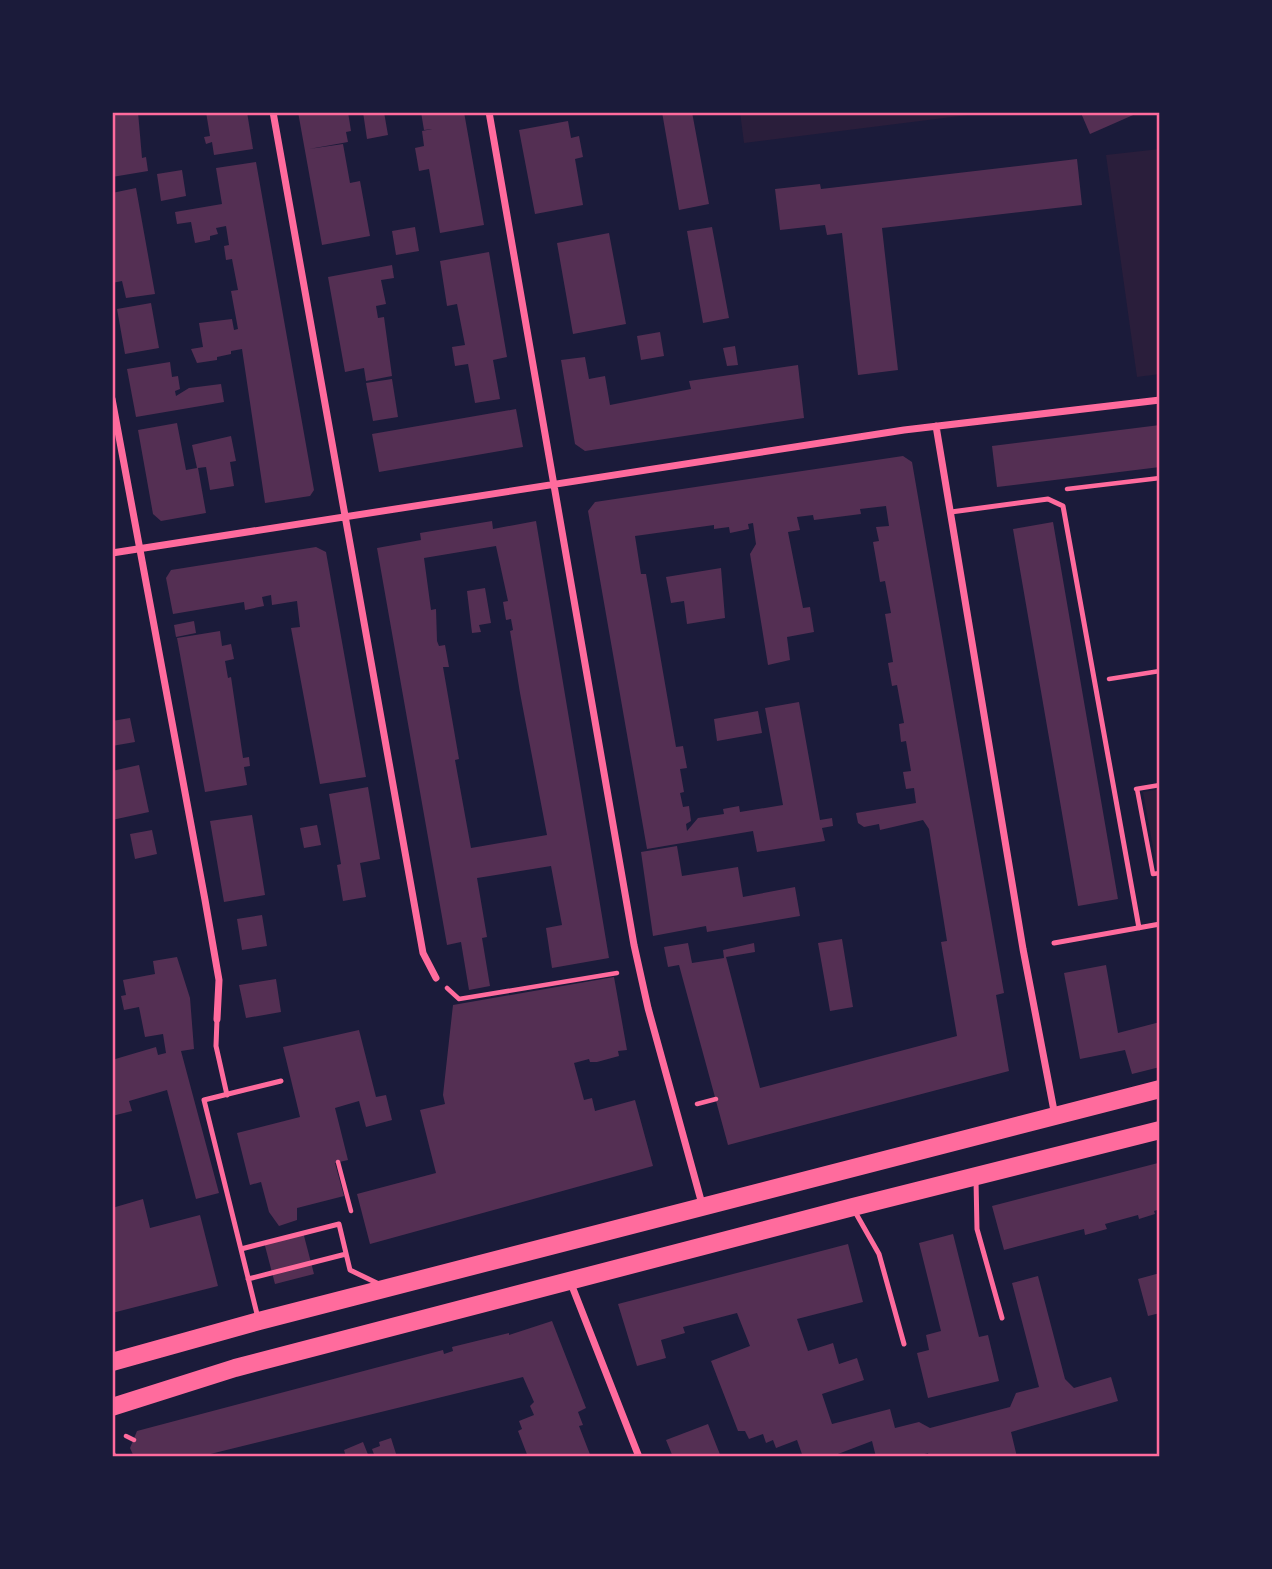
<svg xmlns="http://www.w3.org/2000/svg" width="1272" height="1569" font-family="'Fira Sans',sans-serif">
<rect width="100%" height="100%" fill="#1b1b3a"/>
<path fill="#2a1e3b" d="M 740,112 L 992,112 L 744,143 Z
M 1160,149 L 1160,374 L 1137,377 L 1106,155 Z
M 1160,789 L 1160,869 L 1157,869 L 1143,792 Z"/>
<path fill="#542f53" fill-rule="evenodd" d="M 112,112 L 138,112 L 142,158 L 146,157 L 148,171 L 112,177 Z
M 206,112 L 247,112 L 253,149 L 214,155 L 212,142 L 206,144 L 204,137 L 210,136 Z
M 298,112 L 348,112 L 351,131 L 346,132 L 348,142 L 309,149 L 343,144 L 350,183 L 360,181 L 370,236 L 322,245 Z
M 363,112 L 384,112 L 388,135 L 367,139 Z
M 421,112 L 464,112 L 484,225 L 440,233 L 429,169 L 419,171 L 415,148 L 424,146 L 422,131 L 432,129 L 424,130 Z
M 662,112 L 692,112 L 709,204 L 679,210 Z
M 1084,112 L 1140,112 L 1090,134 L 1081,113 Z
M 568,121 L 571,138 L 579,136 L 583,157 L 575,159 L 583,205 L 535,214 L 519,130 Z
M 1077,159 L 1082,205 L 882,228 L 898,370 L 858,375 L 842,233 L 827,235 L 825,225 L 780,230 L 775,189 L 820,184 L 821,189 Z
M 256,162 L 314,490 L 310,496 L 265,503 L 242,349 L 231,351 L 231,354 L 217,357 L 217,360 L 197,363 L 191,349 L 203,347 L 199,323 L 232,319 L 234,330 L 238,329 L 231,291 L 238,290 L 232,259 L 226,260 L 224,246 L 229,245 L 226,226 L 216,228 L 218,234 L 210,236 L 210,240 L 195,243 L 191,222 L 177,224 L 175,212 L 222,204 L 216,168 Z
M 182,170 L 186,196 L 161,201 L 157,174 Z
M 136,188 L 155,294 L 126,298 L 122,281 L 112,283 L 112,193 Z
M 415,227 L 419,251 L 396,255 L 392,231 Z
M 712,227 L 729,318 L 703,323 L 687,231 Z
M 609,233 L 626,324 L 573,334 L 557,243 Z
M 489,252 L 507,357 L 493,360 L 500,399 L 475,403 L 468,364 L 455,366 L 452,347 L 465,345 L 457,304 L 447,306 L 440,261 Z
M 392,265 L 394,278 L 381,280 L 386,304 L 376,306 L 378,318 L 384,317 L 392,376 L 366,381 L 364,368 L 345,372 L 328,277 Z
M 151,303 L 159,348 L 125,354 L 117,309 Z
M 660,332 L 664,356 L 641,360 L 637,336 Z
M 735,346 L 738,365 L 727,366 L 723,348 Z
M 585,357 L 589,379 L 605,376 L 610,405 L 691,389 L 689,381 L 798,365 L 804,418 L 585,451 L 575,444 L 561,360 Z
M 170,362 L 172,377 L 178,376 L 180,389 L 175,391 L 176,396 L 189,388 L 221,384 L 224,402 L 136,417 L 127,369 Z
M 392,379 L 398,417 L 373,421 L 366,383 Z
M 516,409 L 523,447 L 379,472 L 372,434 Z
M 177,423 L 186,470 L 197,468 L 192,445 L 231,436 L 236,461 L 230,462 L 234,486 L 210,490 L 206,467 L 198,468 L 206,513 L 161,521 L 153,514 L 138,430 Z
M 1160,425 L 1160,467 L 997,487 L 992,446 Z
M 903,456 L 912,462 L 969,793 L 1004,993 L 996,995 L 1009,1071 L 728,1145 L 679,965 L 668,967 L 664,947 L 688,943 L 692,963 L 724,958 L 723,950 L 754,943 L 755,952 L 726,957 L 760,1088 L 957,1036 L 941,942 L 947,941 L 929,829 L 923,820 L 880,830 L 879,824 L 864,827 L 858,823 L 856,813 L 916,803 L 914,788 L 906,789 L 903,772 L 911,771 L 906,741 L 901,742 L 899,724 L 904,723 L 897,685 L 892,686 L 888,663 L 893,662 L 885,614 L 891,613 L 885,581 L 880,582 L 873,542 L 879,541 L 876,527 L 889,526 L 886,506 L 860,509 L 861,514 L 814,520 L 813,515 L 797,517 L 800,530 L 788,532 L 803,608 L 810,607 L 814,632 L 787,637 L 790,660 L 768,665 L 750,554 L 756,544 L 753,523 L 748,524 L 749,529 L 730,533 L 729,527 L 714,529 L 714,525 L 635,536 L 641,574 L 646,574 L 676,747 L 683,746 L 687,768 L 680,769 L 684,792 L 680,793 L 683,807 L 689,806 L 691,821 L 686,824 L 687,831 L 698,818 L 724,814 L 723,809 L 739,806 L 740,812 L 783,805 L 765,708 L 799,702 L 820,820 L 832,818 L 833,826 L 822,828 L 825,841 L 757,852 L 753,831 L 647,849 L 588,511 L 595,502 Z
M 492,521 L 493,529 L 536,521 L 609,958 L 552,968 L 546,928 L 562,925 L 551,866 L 477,878 L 487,937 L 482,938 L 490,986 L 469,990 L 461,942 L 447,945 L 377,548 L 421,540 L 420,533 ZM 496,546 L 508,601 L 503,602 L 506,620 L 511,619 L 513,630 L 510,631 L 520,693 L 547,835 L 471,848 L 455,760 L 459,759 L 443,667 L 449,667 L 445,645 L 439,646 L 437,641 L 436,609 L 431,610 L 424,558 Z
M 1053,522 L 1118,899 L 1078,906 L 1013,529 Z
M 316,547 L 326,552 L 366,777 L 320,784 L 291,628 L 300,627 L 297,601 L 272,605 L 271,595 L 262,597 L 264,606 L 245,610 L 244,602 L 173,614 L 166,578 L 171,570 Z
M 721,568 L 725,618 L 687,624 L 684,601 L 671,603 L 666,577 Z
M 485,588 L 491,623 L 479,625 L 481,632 L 472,633 L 467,591 Z
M 194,621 L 196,633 L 176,637 L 174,625 Z
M 220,631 L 222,646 L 231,644 L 234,659 L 225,661 L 228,678 L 231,677 L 243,758 L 249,757 L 250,766 L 244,767 L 247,785 L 205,792 L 177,638 Z
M 758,711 L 762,733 L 717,741 L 714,719 Z
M 130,718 L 135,742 L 112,746 L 112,721 Z
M 139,765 L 149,812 L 112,820 L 112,771 Z
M 368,787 L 380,859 L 360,863 L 366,897 L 343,901 L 337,865 L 341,864 L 329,794 Z
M 252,815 L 265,895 L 224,902 L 210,821 Z
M 317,825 L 321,845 L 304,848 L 300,828 Z
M 152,830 L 157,854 L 135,859 L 130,834 Z
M 677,846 L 682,876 L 738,867 L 743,897 L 795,887 L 800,916 L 707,932 L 706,926 L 653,936 L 641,852 Z
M 262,915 L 267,946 L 242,950 L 237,919 Z
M 842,939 L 853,1007 L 830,1011 L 818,943 Z
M 177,957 L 190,998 L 194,1049 L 181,1051 L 219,1193 L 196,1199 L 167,1090 L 129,1101 L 132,1111 L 112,1116 L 112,1060 L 156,1047 L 158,1055 L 166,1053 L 163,1034 L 145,1037 L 139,1007 L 124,1010 L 121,996 L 126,995 L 123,980 L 155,974 L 153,961 Z
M 1106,965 L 1118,1033 L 1160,1022 L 1160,1067 L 1132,1074 L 1125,1050 L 1080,1059 L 1064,973 Z
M 614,977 L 627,1050 L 618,1051 L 619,1056 L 597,1062 L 590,1062 L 589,1059 L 574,1063 L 584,1100 L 592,1098 L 595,1111 L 635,1100 L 653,1166 L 370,1244 L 357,1194 L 436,1173 L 420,1110 L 445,1104 L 443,1095 L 453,1005 Z
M 276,979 L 281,1012 L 246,1018 L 239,985 Z
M 359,1030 L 376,1097 L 386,1095 L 392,1120 L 366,1127 L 359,1101 L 335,1108 L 348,1160 L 335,1163 L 344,1196 L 297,1208 L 297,1220 L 279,1226 L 269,1212 L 261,1182 L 250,1185 L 237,1133 L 300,1117 L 283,1047 Z
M 1158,1163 L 1160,1209 L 1154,1211 L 1155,1214 L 1139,1219 L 1138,1215 L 1105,1224 L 1107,1229 L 1085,1235 L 1084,1229 L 1004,1250 L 992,1206 Z
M 143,1199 L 150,1228 L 200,1215 L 218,1286 L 112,1313 L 112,1208 Z
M 303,1232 L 314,1274 L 275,1284 L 264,1242 Z
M 953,1234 L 979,1337 L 988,1335 L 999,1381 L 928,1398 L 917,1353 L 929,1350 L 926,1335 L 941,1331 L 919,1243 Z
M 848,1244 L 863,1302 L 797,1319 L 808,1351 L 833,1343 L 839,1364 L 857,1358 L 864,1380 L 822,1394 L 832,1424 L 890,1409 L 895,1428 L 919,1422 L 930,1428 L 1010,1407 L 1016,1393 L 1039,1387 L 1012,1283 L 1038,1276 L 1065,1379 L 1074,1388 L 1111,1377 L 1118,1401 L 1011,1432 L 1017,1457 L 929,1457 L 928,1453 L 914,1457 L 876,1457 L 872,1441 L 830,1457 L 803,1457 L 797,1440 L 776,1448 L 773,1440 L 766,1443 L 763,1434 L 749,1439 L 745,1431 L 738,1431 L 711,1361 L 750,1346 L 737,1313 L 683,1327 L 685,1333 L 661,1340 L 666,1358 L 637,1366 L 618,1304 Z
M 1160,1273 L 1160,1313 L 1148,1316 L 1138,1279 Z
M 552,1321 L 586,1408 L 578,1412 L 583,1425 L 579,1426 L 591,1457 L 528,1457 L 518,1431 L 522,1429 L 519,1421 L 534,1415 L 530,1406 L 534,1402 L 523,1377 L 198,1457 L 134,1457 L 130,1448 L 137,1431 L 443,1350 L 444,1354 L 453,1351 L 452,1347 L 509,1333 L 509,1335 Z
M 708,1424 L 721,1457 L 673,1457 L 666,1440 Z
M 391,1438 L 397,1457 L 375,1457 L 372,1449 L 380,1446 L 379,1442 Z
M 363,1442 L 369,1457 L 346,1457 L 344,1450 Z"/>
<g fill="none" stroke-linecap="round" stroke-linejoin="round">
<path stroke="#ff6b9d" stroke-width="4.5" d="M 1067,489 L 1160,478
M 1109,679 L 1160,671
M 1136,789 L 1160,785
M 1137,789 L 1153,874 L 1160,873
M 447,988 L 459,999 L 617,973
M 697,1104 L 716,1099
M 338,1162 L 351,1211
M 126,1436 L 134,1440"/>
<path stroke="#ff6b9d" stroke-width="5" d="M 951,512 L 1048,499 L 1063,506 L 1139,928
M 1054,943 L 1160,924
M 217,1019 L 216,1046 L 227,1095
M 976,1180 L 977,1229 L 1002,1318
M 854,1210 L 879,1254 L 904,1344
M 241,1249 L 339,1224 L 350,1270 L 381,1285
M 248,1279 L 346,1254
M 258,1318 L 204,1100 L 281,1081"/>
<path stroke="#ff6b9d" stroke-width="7" d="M 273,112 L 423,953 L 436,978
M 489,112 L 634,945 L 648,1008 L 702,1204
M 112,399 L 205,900 L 219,980 L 217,1019
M 936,426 L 1023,949 L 1055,1116
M 112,553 L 904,430 L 1160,400
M 570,1281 L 639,1457
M 112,1454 L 113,1457"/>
<path stroke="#ff6b9d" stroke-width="18" d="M 112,1362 L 259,1321 L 1160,1089
M 112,1407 L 235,1368 L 853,1207 L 1160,1130"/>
</g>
<rect width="1272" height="1569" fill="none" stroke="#1b1b3a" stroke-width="228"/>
<rect x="114" y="114" width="1044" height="1341" fill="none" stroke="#ff6b9d" stroke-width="2.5"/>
</svg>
